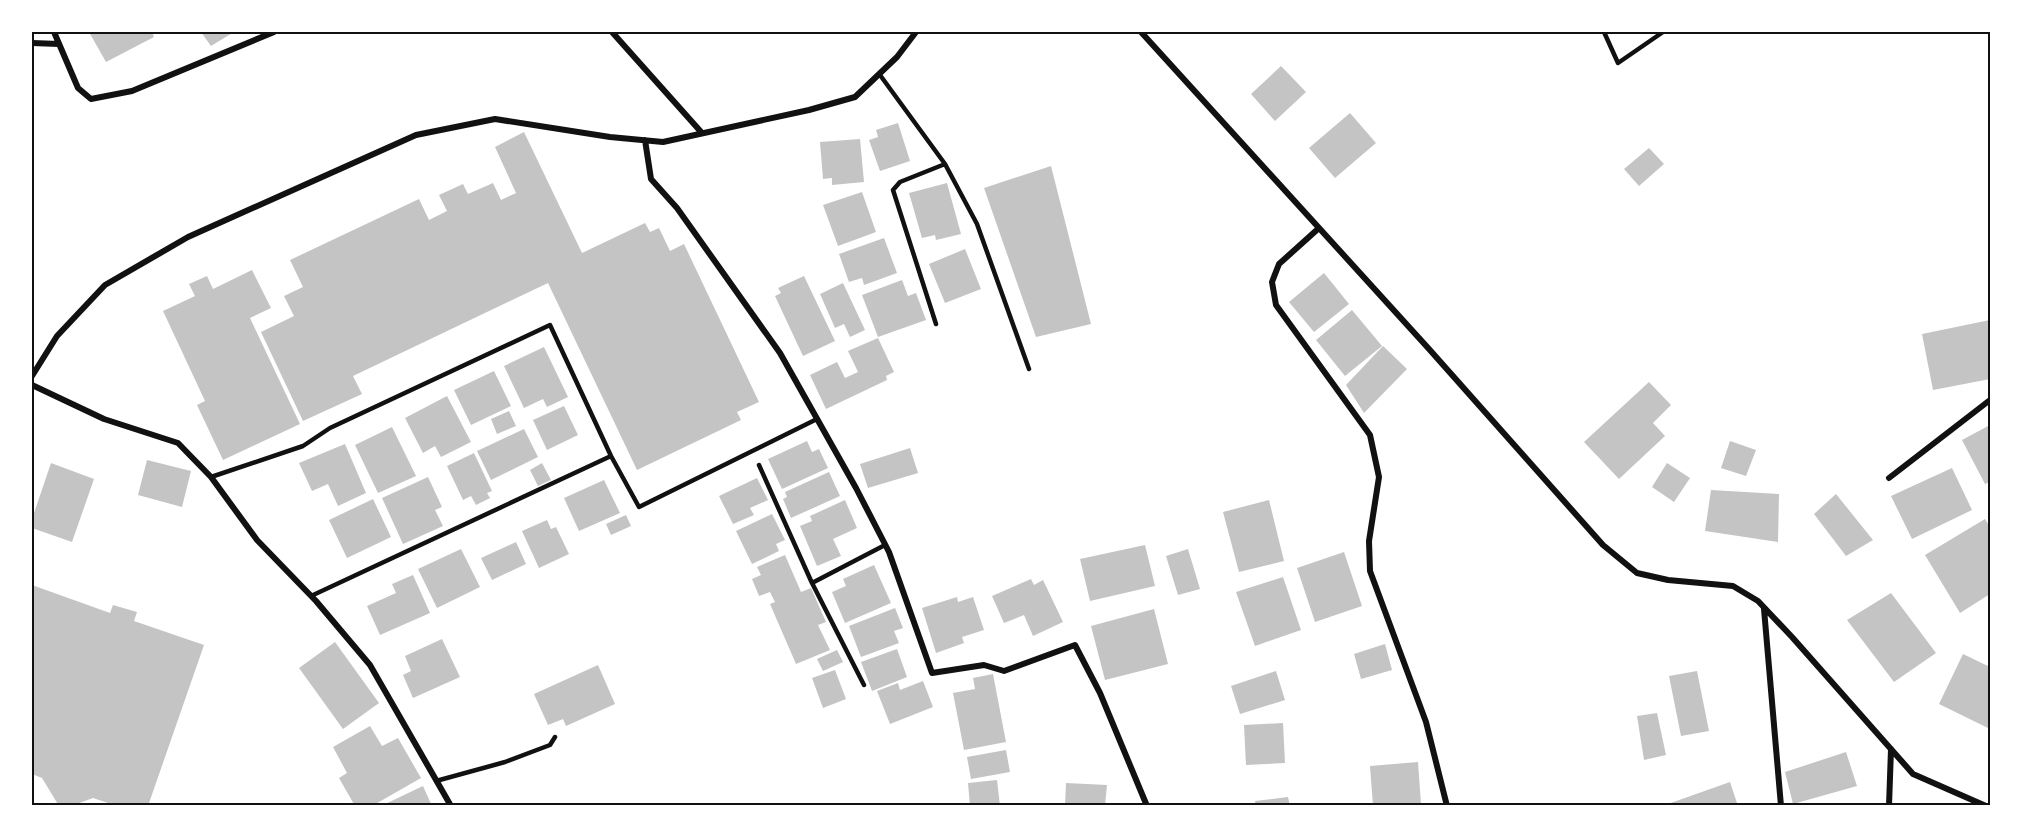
<svg xmlns="http://www.w3.org/2000/svg" width="2022" height="837" font-family="Arial,sans-serif">
<rect width="100%" height="100%" fill="#fff"/>
<path fill="#c4c4c4" d="M 89,32 L 152,32 L 154,37 L 106,62 Z
M 201,32 L 234,32 L 211,46 Z
M 1281,66 L 1306,92 L 1275,121 L 1251,94 Z
M 1350,113 L 1376,143 L 1335,178 L 1309,148 Z
M 898,123 L 910,161 L 880,171 L 869,140 L 878,137 L 876,130 Z
M 524,132 L 582,253 L 645,223 L 650,232 L 659,228 L 670,251 L 684,244 L 759,402 L 737,412 L 741,420 L 637,470 L 548,283 L 353,376 L 362,394 L 303,421 L 261,332 L 294,316 L 284,296 L 303,287 L 290,260 L 419,199 L 429,220 L 447,211 L 439,195 L 463,184 L 468,194 L 493,183 L 501,200 L 516,193 L 495,147 Z
M 860,139 L 864,182 L 832,185 L 832,178 L 823,179 L 820,142 Z
M 1649,148 L 1664,164 L 1639,186 L 1624,169 Z
M 1051,166 L 1091,324 L 1036,337 L 984,188 Z
M 947,183 L 961,234 L 936,240 L 935,235 L 922,238 L 909,193 Z
M 862,192 L 876,232 L 838,246 L 823,205 Z
M 884,238 L 897,273 L 864,285 L 862,278 L 849,282 L 839,254 Z
M 965,249 L 981,289 L 945,303 L 929,264 Z
M 252,270 L 271,308 L 250,318 L 300,424 L 223,460 L 197,405 L 205,401 L 163,311 L 195,296 L 189,284 L 207,276 L 213,289 Z
M 1324,273 L 1349,304 L 1314,332 L 1289,302 Z
M 804,276 L 835,341 L 803,356 L 775,296 L 781,293 L 778,288 Z
M 902,280 L 908,296 L 916,293 L 926,320 L 878,337 L 862,295 Z
M 843,283 L 865,330 L 850,337 L 844,324 L 835,328 L 820,294 Z
M 1352,310 L 1382,346 L 1345,376 L 1316,340 Z
M 1990,320 L 1990,379 L 1933,390 L 1922,334 Z
M 878,338 L 894,372 L 886,376 L 887,380 L 826,409 L 810,375 L 837,362 L 845,378 L 858,372 L 848,351 Z
M 1383,346 L 1407,369 L 1364,413 L 1346,385 Z
M 544,347 L 568,397 L 547,407 L 543,399 L 524,408 L 504,366 Z
M 494,371 L 511,406 L 471,425 L 454,390 Z
M 1649,382 L 1671,405 L 1653,423 L 1665,436 L 1619,479 L 1584,442 Z
M 447,396 L 471,442 L 441,457 L 435,446 L 423,453 L 405,418 Z
M 564,406 L 578,435 L 547,450 L 533,420 Z
M 509,411 L 516,426 L 497,434 L 491,419 Z
M 1990,425 L 1990,482 L 1985,484 L 1962,440 Z
M 392,427 L 416,476 L 378,493 L 355,445 Z
M 524,429 L 538,457 L 491,480 L 477,451 Z
M 807,441 L 812,452 L 819,449 L 828,468 L 782,489 L 768,459 Z
M 1730,441 L 1756,450 L 1746,476 L 1721,468 Z
M 345,444 L 366,493 L 338,506 L 328,484 L 312,491 L 299,463 Z
M 910,448 L 918,473 L 868,488 L 860,464 Z
M 474,453 L 492,491 L 487,493 L 490,498 L 476,505 L 471,496 L 463,500 L 447,466 Z
M 147,460 L 191,471 L 182,507 L 138,495 Z
M 51,463 L 94,479 L 72,542 L 32,528 L 32,519 Z
M 542,463 L 551,480 L 538,486 L 530,470 Z
M 1667,463 L 1690,478 L 1674,502 L 1652,487 Z
M 1952,468 L 1972,510 L 1912,539 L 1891,496 Z
M 829,472 L 840,496 L 791,518 L 783,499 L 787,497 L 785,492 Z
M 428,477 L 442,507 L 435,510 L 443,526 L 403,544 L 382,498 Z
M 757,478 L 768,500 L 750,508 L 754,515 L 733,524 L 719,496 Z
M 604,480 L 620,513 L 579,531 L 564,498 Z
M 1711,490 L 1779,494 L 1778,542 L 1705,531 Z
M 1836,494 L 1873,540 L 1846,556 L 1814,514 Z
M 373,499 L 391,537 L 347,558 L 329,520 Z
M 845,500 L 857,528 L 833,539 L 841,556 L 817,566 L 800,526 L 812,521 L 810,516 Z
M 1269,500 L 1284,561 L 1239,572 L 1223,512 Z
M 772,514 L 785,540 L 776,544 L 779,551 L 752,564 L 736,531 Z
M 626,515 L 631,526 L 611,535 L 606,524 Z
M 1985,519 L 1990,527 L 1990,594 L 1960,613 L 1925,555 Z
M 547,520 L 551,529 L 556,527 L 569,554 L 539,568 L 522,531 Z
M 516,542 L 526,564 L 492,580 L 481,558 Z
M 1145,545 L 1155,586 L 1090,601 L 1080,559 Z
M 461,549 L 480,587 L 437,608 L 418,569 Z
M 1188,549 L 1200,589 L 1178,595 L 1166,556 Z
M 1344,552 L 1362,606 L 1315,622 L 1297,568 Z
M 785,555 L 801,592 L 811,588 L 826,622 L 818,625 L 830,650 L 796,664 L 770,604 L 775,602 L 770,592 L 759,596 L 752,579 L 761,575 L 757,567 Z
M 874,565 L 891,603 L 845,623 L 832,592 L 846,586 L 843,579 Z
M 413,575 L 430,613 L 380,635 L 367,606 L 396,593 L 392,584 Z
M 1283,577 L 1301,630 L 1255,646 L 1236,592 Z
M 1031,579 L 1034,585 L 1043,580 L 1063,622 L 1033,636 L 1024,615 L 1004,623 L 992,596 Z
M 32,585 L 110,613 L 113,605 L 137,612 L 134,621 L 204,645 L 148,806 L 117,806 L 93,798 L 71,806 L 59,806 L 42,778 L 32,774 Z
M 1891,593 L 1936,653 L 1894,682 L 1847,620 Z
M 957,597 L 958,602 L 973,597 L 984,630 L 962,637 L 964,643 L 936,653 L 922,608 Z
M 895,608 L 903,628 L 894,631 L 899,643 L 861,657 L 849,626 Z
M 1154,609 L 1168,664 L 1105,680 L 1091,626 Z
M 442,639 L 460,677 L 413,698 L 403,675 L 411,671 L 405,656 Z
M 335,642 L 379,703 L 343,729 L 299,668 Z
M 1385,644 L 1392,670 L 1361,679 L 1354,654 Z
M 897,649 L 907,677 L 872,691 L 861,662 Z
M 837,650 L 843,662 L 823,671 L 817,659 Z
M 1963,654 L 1990,667 L 1990,729 L 1939,704 Z
M 598,665 L 615,704 L 566,726 L 563,719 L 548,725 L 534,694 Z
M 835,670 L 846,699 L 823,708 L 812,678 Z
M 1276,671 L 1285,700 L 1240,714 L 1231,686 Z
M 1697,671 L 1709,731 L 1681,736 L 1669,676 Z
M 993,674 L 1006,742 L 964,750 L 953,693 L 975,689 L 973,678 Z
M 923,681 L 933,707 L 890,724 L 877,691 L 898,683 L 900,690 Z
M 1657,713 L 1666,755 L 1644,760 L 1637,716 Z
M 1283,723 L 1285,763 L 1246,765 L 1244,725 Z
M 370,726 L 382,746 L 398,738 L 421,778 L 372,806 L 355,806 L 339,778 L 347,773 L 333,747 Z
M 1006,750 L 1010,772 L 971,779 L 967,757 Z
M 1846,752 L 1857,786 L 1793,804 L 1785,772 Z
M 1418,762 L 1421,804 L 1373,806 L 1370,766 Z
M 997,780 L 1000,806 L 970,806 L 968,783 Z
M 1730,782 L 1738,806 L 1665,806 L 1665,805 Z
M 1066,783 L 1107,785 L 1105,806 L 1065,806 Z
M 423,786 L 432,806 L 381,806 Z
M 1288,797 L 1290,806 L 1256,806 L 1255,801 Z"/>
<g fill="none" stroke-linecap="round" stroke-linejoin="round">
<path stroke="#111" stroke-width="4.5" d="M 1604,32 L 1618,63 L 1663,32
M 880,75 L 945,164 L 977,224 L 1029,369
M 936,324 L 893,190 L 900,182 L 945,164
M 759,465 L 812,583 L 885,545
M 211,477 L 303,446 L 330,428 L 550,325 L 611,456 L 639,507 L 817,419
M 812,583 L 864,685
M 311,596 L 611,456
M 436,781 L 505,762 L 550,745 L 555,737"/>
<path stroke="#111" stroke-width="6" d="M 54,32 L 78,88 L 91,99 L 132,91 L 274,32
M 612,32 L 702,133
M 1141,32 L 1429,349 L 1603,545 L 1637,573 L 1668,580 L 1733,586 L 1758,601 L 1792,637 L 1913,774 L 1986,806
M 32,43 L 59,44
M 645,140 L 651,179 L 677,208 L 780,353 L 856,488 L 889,552 L 932,673 L 984,665 L 1004,671 L 1075,645 L 1100,693 L 1147,806
M 1319,228 L 1279,264 L 1272,282 L 1276,305 L 1370,435 L 1379,477 L 1369,541 L 1370,571 L 1426,722 L 1447,806
M 32,376 L 57,336 L 105,285 L 188,237 L 416,135 L 495,119 L 610,137 L 663,142 L 809,110 L 855,97 L 897,57 L 916,32
M 32,385 L 104,419 L 178,443 L 211,477 L 257,540 L 316,601 L 370,665 L 451,806
M 1889,478 L 1990,400
M 1764,609 L 1781,806
M 1889,806 L 1891,749"/>
</g>
<rect width="2022" height="837" fill="none" stroke="#ffffff" stroke-width="66"/>
<rect x="33" y="33" width="1956" height="771" fill="none" stroke="#111" stroke-width="2"/>
</svg>
